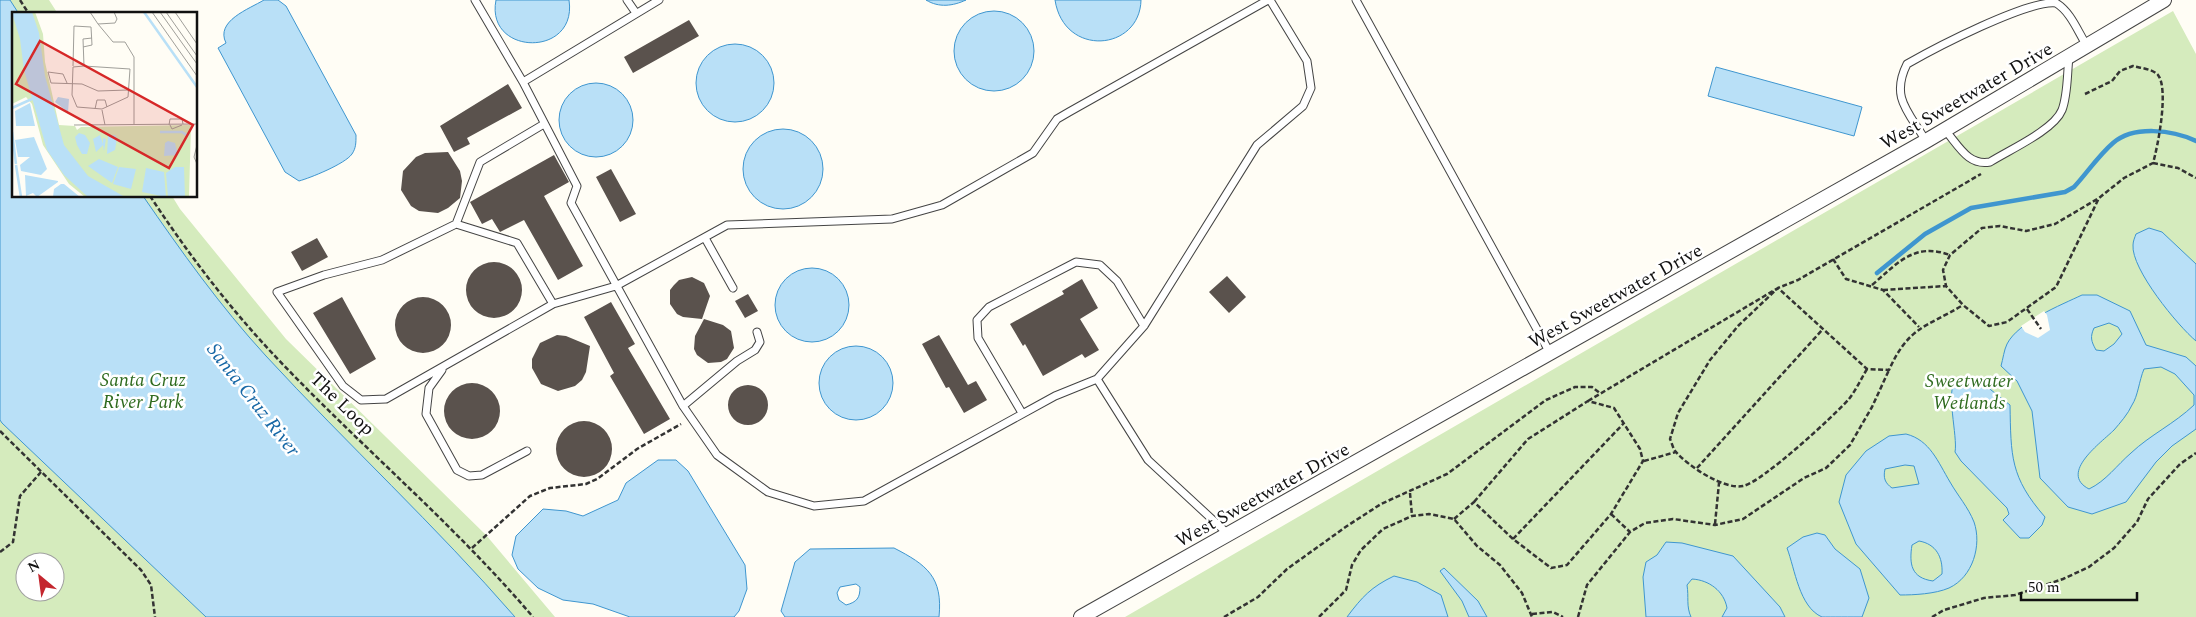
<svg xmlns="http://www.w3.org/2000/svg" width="2196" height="617" font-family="Spectral,serif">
<rect width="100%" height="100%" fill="#fffdf5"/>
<path fill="#d5ebbd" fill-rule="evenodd" d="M 0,0 L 49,0 L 58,14 L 14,14 L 14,196 L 172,196 L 180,209 L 286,339 L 486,535 L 555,617 L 0,617 ZM 25,562 L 55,562 L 55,592 L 25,592 Z
M 2173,11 L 2196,54 L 2196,617 L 1125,617 Z"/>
<path fill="#b9e0f7" stroke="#3f96cf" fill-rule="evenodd" d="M 0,0 L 10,0 L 19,14 L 14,14 L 14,196 L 143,196 C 181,251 220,306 266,356 C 347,444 436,526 515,617 L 206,617 L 2,423 L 0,420 Z
M 264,0 L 278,0 L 286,6 L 356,135 C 356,143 356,148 352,154 C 345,164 310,178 299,181 L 285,172 L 218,48 L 226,43 C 215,21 249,9 264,0 Z
M 496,0 L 569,0 C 578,58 485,56 496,0 Z
M 926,0 L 966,0 C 953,6 939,8 926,0 Z
M 1055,0 L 1141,0 C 1140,51 1064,58 1055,0 Z
M954 51a40 40 0 1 1 80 0a40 40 0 1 1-80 0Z
M696 83a39 39 0 1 1 78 0a39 39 0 1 1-78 0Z
M 1716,67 L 1862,107 L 1854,136 L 1708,96 Z
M559 120a37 37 0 1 1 74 0a37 37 0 1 1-74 0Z
M743 169a40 40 0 1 1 80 0a40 40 0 1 1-80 0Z
M 2149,228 L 2162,232 L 2196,264 L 2196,341 C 2178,326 2131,269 2133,245 C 2133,241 2135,237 2136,234 Z
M775 305a37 37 0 1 1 74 0a37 37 0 1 1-74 0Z
M 2082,295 L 2097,295 L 2130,311 L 2146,345 L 2186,357 L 2196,366 L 2196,429 L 2172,446 L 2156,462 L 2126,502 L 2092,514 L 2068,507 L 2040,478 L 2032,411 L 2017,381 L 2001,366 C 2003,359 2004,350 2007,344 C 2018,322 2061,305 2082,295 ZM 2109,323 L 2118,327 L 2122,334 L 2114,344 L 2104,351 L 2096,350 C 2091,341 2090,337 2094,328 ZM 2161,367 L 2175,374 L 2194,395 L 2194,405 C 2174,424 2150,435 2131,453 C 2117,465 2106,481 2089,489 C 2058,473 2102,442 2114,430 C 2120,423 2128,414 2132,405 C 2138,396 2139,381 2144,369 Z
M819 383a37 37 0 1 1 74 0a37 37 0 1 1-74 0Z
M 1967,376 L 1981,382 L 2010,405 C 2011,456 2010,477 2045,517 L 2042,525 L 2029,538 L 2020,538 L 2003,520 L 2009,514 L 2007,508 L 1961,461 L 1955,452 C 1958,437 1945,389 1956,381 C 1960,378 1963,379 1967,376 Z
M 1906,434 C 1930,440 1938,462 1950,482 C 1958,496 1968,507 1974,522 C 1982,545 1973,577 1949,588 C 1935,594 1914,595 1900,595 L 1856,544 L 1839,502 L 1846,475 L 1866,451 L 1889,436 ZM 1905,465 L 1914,466 L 1919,484 L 1892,488 C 1885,483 1883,478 1885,469 ZM 1919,541 C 1936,544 1943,557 1942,574 L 1933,581 C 1911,578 1909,564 1912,545 Z
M 658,460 L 676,460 L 688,471 L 745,565 L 747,589 L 739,611 L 734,617 L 630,617 L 593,604 L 563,600 L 538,588 L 518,569 L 512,555 L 516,536 L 543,509 L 566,511 L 583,516 L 618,500 L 626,483 Z
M 1817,533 L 1825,535 L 1835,549 L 1860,569 L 1869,598 L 1862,617 C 1853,617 1830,617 1822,617 C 1799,607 1795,569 1787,548 L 1803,537 Z
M 1666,542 L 1682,543 L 1733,556 L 1780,607 L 1785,617 L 1722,617 L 1727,608 C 1724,591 1709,580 1692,579 L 1687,585 C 1689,597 1686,606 1691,617 L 1646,617 L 1643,577 L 1646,562 L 1657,555 Z
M 894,548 C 927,565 943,577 939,617 L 785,617 L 781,611 L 795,562 L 810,549 ZM 856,584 L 860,587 C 860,598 857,602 846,605 L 839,600 L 837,593 L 840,587 Z
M 1444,568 L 1478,601 L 1487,617 L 1469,617 L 1462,601 L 1440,571 Z
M 1394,576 L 1417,582 L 1441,595 L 1448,617 L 1347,617 C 1362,597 1371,587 1394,576 Z"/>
<path fill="#fffdf5" d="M 2044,311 L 2047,315 L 2050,330 L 2038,338 L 2025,332 L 2021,326 Z"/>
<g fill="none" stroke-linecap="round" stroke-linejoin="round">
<path stroke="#3f96cf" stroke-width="4.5" d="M 1877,273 L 1925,234 L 1971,208 L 2065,192 L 2074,187 C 2087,173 2098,156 2113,143 C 2134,125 2173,130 2196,141"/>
</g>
<path fill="#5a524d" d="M 689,20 L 699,36 L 633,73 L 624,57 Z
M 508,84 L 522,108 L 467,138 L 470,144 L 454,152 L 440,126 Z
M 448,152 L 460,171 L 462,181 L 460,198 L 448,208 L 438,213 L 419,211 L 411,206 L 401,190 L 403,171 L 416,157 L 425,153 Z
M 554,155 L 569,182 L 544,196 L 583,266 L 558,280 L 524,220 L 500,232 L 492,219 L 482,224 L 470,202 Z
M 611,169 L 636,214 L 620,222 L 596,177 Z
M 317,238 L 328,257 L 302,271 L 291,252 Z
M466 290a28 28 0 1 1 56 0a28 28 0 1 1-56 0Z
M 1227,276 L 1246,297 L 1229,313 L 1209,292 Z
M 692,277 L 704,283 L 710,296 L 702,319 L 683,317 L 677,314 L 670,304 L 670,290 L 674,285 L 679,280 Z
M 1082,279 L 1098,308 L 1080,319 L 1099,350 L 1085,358 L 1082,354 L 1043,376 L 1025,344 L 1023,346 L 1010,324 L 1064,294 L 1062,291 Z
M 748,294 L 758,311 L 745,318 L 735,301 Z
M 342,297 L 376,359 L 350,374 L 313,313 Z
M395 325a28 28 0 1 1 56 0a28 28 0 1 1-56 0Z
M 611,302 L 635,344 L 628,348 L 670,419 L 644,434 L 610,376 L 614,373 L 584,317 Z
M 704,319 L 723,325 L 731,331 L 734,348 L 727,359 L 721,362 L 708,363 L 697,355 L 694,349 L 695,336 Z
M 557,335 L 566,336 L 590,346 L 586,372 L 582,380 L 575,386 L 558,391 L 541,384 L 532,368 L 532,359 L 540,343 Z
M 939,335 L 968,385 L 976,381 L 987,400 L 964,413 L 949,387 L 946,388 L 922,344 Z
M444 411a28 28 0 1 1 56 0a28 28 0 1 1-56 0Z
M728 405a20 20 0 1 1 40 0a20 20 0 1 1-40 0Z
M556 449a28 28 0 1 1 56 0a28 28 0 1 1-56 0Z"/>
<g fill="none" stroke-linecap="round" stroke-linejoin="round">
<g stroke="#444" stroke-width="9">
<path id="lane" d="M 475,0 L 523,82
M 627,0 L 636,13
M 659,0 L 523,82 L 577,186 L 571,203 L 683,406 L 717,455 L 768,492 L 814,506 L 864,501 L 1055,396 L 1097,379 L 1144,326 L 1257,145 L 1303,106 L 1311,88 L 1307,61 L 1270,0
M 1356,0 L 1550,353
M 1945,130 C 1959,146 1968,166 1990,162 C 2009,150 2054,130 2062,110 C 2068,94 2067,74 2069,57
M 1926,141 C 1909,112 1890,98 1907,64 C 1935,48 2027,0 2056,3 C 2071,12 2078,32 2087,46
M 456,224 L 480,162 L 544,124
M 705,238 L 733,288
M 553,304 L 517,243 L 456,224 L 382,260 L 324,275 L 277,292 L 343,386 L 361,400 L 386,399 L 553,304 L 616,286 L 727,225 L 892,219 L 942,205 L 1033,153 L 1057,119 L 1069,112 L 1268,0
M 442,370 L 429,388 L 426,414 L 457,470 L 469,476 L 482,475 L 527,451
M 1097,379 L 1148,460 L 1228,534
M 683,406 L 737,361 L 755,350 L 760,342 L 757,332
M 1022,413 L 978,338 L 977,320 L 989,307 L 1076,262 L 1100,265 L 1117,281 L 1144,326"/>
</g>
<g stroke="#444" stroke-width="16">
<path id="street" d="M 1081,617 L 1926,141 L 2164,0"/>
</g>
<path stroke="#333" stroke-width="2.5" stroke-dasharray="5 2.5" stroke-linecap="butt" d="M 20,0 L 29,14
M 2085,94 L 2112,81 L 2120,71 L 2133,66 C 2140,68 2153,69 2158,75 C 2169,89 2158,146 2153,163 L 2124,178 L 2099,198 L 2056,287 L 2007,322 L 1989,326 L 1963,305 L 1946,286 L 1943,270 L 1950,255 L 1982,228 L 2000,226 L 2026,231 L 2055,224 L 2099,198
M 2153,163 L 2178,168 L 2196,178
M 150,196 C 187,252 227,305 273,354 C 358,444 453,523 533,617
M 1833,259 L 1846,279 L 1883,290 L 1919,327
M 1872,285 C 1898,263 1914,242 1950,255
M 1883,290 L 1946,286
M 2027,309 L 2041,329
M 1867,369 C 1861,379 1856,390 1849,399 C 1834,416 1761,483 1743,486 C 1724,490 1688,466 1676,452 C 1673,449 1672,443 1670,439 L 1678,413 L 1710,360 L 1738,326 L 1778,288 L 1798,280 L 1981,174
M 1588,401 L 1778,288 L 1867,369 L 1889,370 C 1909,326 1925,328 1963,305
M 0,431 L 141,570 L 151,585 L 155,617
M 1644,461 L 1676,452
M 1697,468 L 1823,329
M 1410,493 L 1412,516
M 1611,514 L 1630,532
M 1454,519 L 1474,502 L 1513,539 L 1551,568 L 1567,565 L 1611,514 L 1643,461 L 1640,449 L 1614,408 L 1588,401 L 1528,439 L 1474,502
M 1715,524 L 1719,483
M 1513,539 L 1624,423
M 472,548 L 530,496 L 550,488 L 586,484 L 597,479 L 637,449 L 681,424
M 0,552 L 13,542 L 20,496 L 41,472
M 1532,614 L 1553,612 L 1563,617
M 1224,617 L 1258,597 L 1287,569 L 1347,526 L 1381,504 L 1447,474 L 1546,400 L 1575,387 L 1592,387 L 1600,393
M 1319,617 L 1346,590 L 1352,565 L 1361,550 L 1383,529 L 1412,516 L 1429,514 L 1454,519 L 1477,546 L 1500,565 L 1522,593 L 1532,617
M 1578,617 L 1587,585 L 1630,532 L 1645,523 L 1673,519 L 1715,525 L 1743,519 L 1804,478 L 1826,468 L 1850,445 L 1872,407 L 1889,370
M 1932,617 L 1944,610 L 1984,598 L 2015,595 L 2063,579 L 2089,567 L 2114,548 L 2137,522 L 2148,499 L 2180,464 L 2196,453"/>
<use href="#lane" stroke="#fff" stroke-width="7"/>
<use href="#street" stroke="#fff" stroke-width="14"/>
</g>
<g text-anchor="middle" stroke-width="5" stroke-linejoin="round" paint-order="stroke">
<g font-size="19" fill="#111" stroke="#fff">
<text transform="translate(1966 95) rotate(-30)" y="7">West Sweetwater Drive</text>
<text transform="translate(1615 295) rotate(-29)" y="7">West Sweetwater Drive</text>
<text transform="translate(343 403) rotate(44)" y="7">The Loop</text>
<text transform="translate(1262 494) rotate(-29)" y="7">West Sweetwater Drive</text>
</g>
<g font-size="19" font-style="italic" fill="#2f6b1f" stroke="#fff">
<text x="143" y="386">Santa Cruz<tspan x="143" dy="22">River Park</tspan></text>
<text x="1969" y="387">Sweetwater<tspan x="1969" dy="22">Wetlands</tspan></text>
</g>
<g font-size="20" font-style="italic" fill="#1768a6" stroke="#fff">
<text transform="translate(254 399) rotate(52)" y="7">Santa Cruz River</text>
</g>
</g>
<g transform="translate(12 12)">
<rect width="185" height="185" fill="#fffdf5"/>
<path d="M 0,0 L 23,0 L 31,22 L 33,50 L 47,113 L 63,114 L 65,118 L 69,115 L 179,113 L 177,185 L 73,185 L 57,172 L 31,133 L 20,92 L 14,85 L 0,92 Z" fill="#d5ebbd"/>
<path d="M 20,0 L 27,21 L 33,64 L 52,133 L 76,164 L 113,185 L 76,185 L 52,163 L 35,138 L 12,58 L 8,27 L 0,1 ZM 46,85 L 57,87 L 56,100 L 43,90 ZM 18,91 L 23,114 L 4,114 L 3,99 ZM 67,121 L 73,123 L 78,131 L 75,142 L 70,142 L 65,133 L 63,125 ZM 88,123 L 91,132 L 91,126 L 94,127 L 92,139 L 91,133 L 84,140 L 81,127 ZM 103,123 L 105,126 L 103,138 L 95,142 L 96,124 ZM 22,125 L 35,157 L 29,163 L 9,159 L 8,153 L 18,145 L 6,145 L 3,128 ZM 156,129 L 163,131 L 166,143 L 152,144 L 153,131 ZM 87,147 L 106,155 L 100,171 L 76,154 ZM 107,155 L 124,157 L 119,177 L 101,172 ZM 163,155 L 172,155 L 173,185 L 156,185 L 154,161 ZM 134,156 L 152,160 L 154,185 L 130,180 ZM 13,163 L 46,169 L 46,170 L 25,185 L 21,181 L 14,184 ZM 49,172 L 52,172 L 68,185 L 41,185 L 42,177 Z" fill="#b9e0f7"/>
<path fill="none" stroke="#b9e0f7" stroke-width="2.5" d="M 132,0 L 185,75M 0,96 L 22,86M 0,120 L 4,152M 148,120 L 170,120 L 176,124M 4,153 L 9,185"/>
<path fill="none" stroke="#a09f9a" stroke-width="1" d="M 78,0 L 86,12 L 103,11 L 105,7 L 102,0M 140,0 L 185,64M 148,0 L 185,52M 154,0 L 185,44M 163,0 L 185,32M 86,12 L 101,30 L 113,30 L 122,45 L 122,112M 61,54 L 62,14 L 79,15 L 80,33 L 71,35M 72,54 L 118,57 L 116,85 L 90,97 L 65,95 L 60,83 L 61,55 ZM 72,54 L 71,27 L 80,26M 55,71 L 51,62 L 36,60 L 39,71 L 70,72 L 86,79 L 116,78M 83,97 L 85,88 L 93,88 L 95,95M 90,98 L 93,113M 62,113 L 185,112M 157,113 L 158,107 L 170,107 L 171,112M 158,113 L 160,117 L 170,113M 185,152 L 182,145 L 185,133"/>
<path fill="#d62828" fill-opacity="0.15" stroke="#d62828" stroke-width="2.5" d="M 28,29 L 181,113 L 157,156 L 4,72 Z"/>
<rect width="185" height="185" fill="none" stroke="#111" stroke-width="2.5"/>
</g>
<g transform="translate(40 577) rotate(331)"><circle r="24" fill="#ffffff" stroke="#a0a0a0"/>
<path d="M0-4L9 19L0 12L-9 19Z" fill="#c4262e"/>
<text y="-8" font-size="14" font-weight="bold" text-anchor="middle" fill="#111111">N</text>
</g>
<path d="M2021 592v8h116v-8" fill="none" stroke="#111111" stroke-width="2.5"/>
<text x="2028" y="592" font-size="15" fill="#111111" stroke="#ffffff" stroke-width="4" paint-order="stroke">50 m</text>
</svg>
